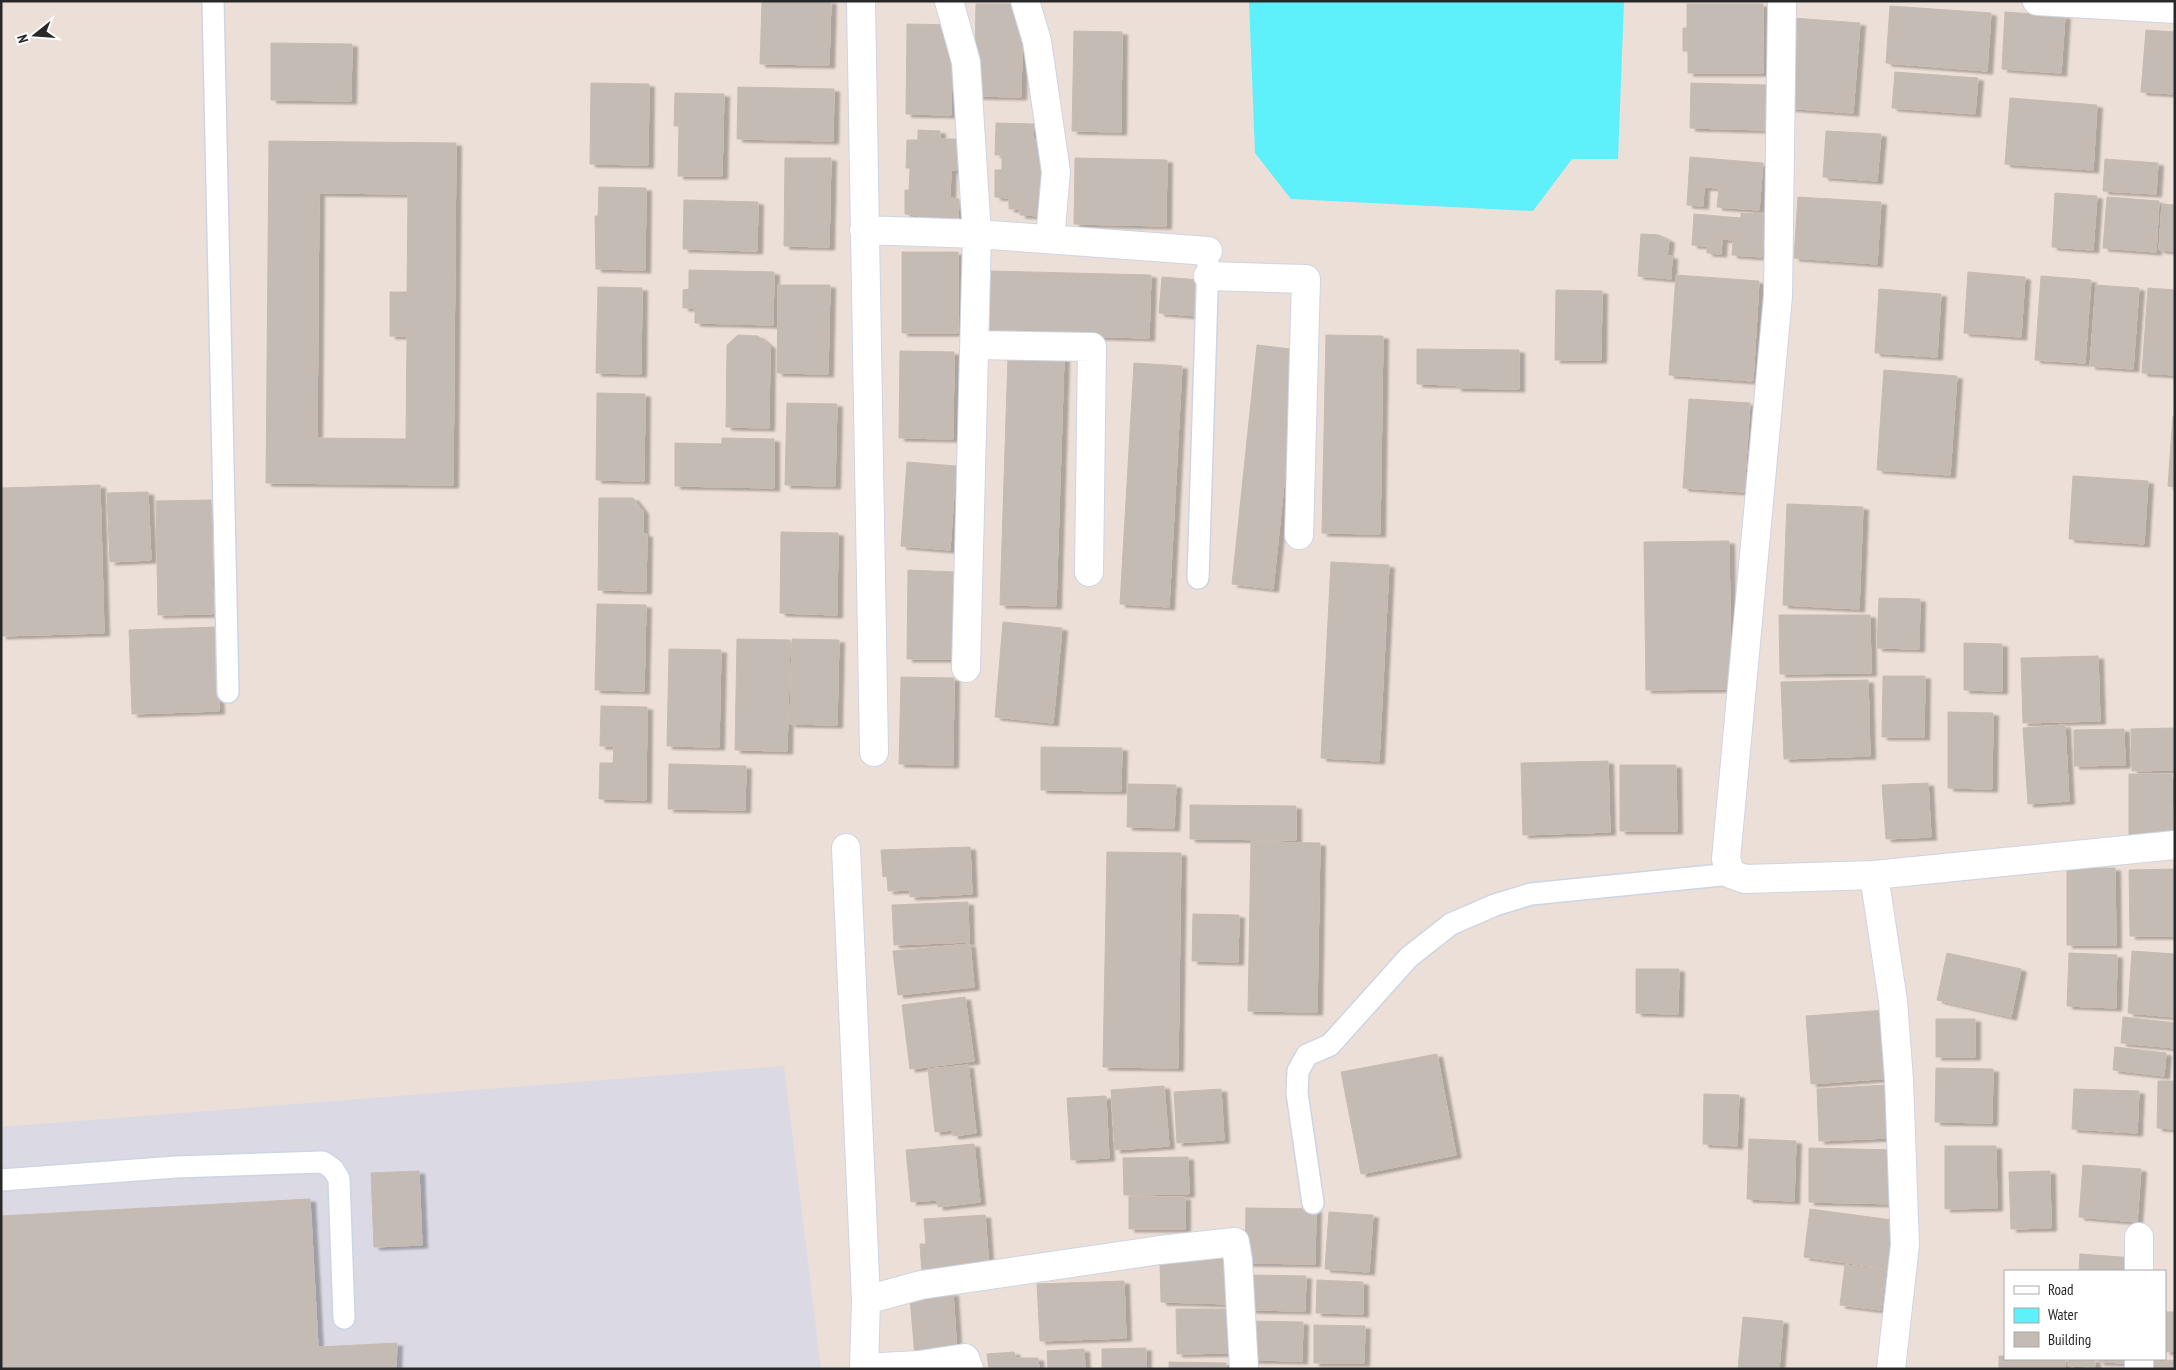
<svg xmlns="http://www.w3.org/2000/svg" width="2176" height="1370" font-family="'PT Sans Narrow',sans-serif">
<defs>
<filter id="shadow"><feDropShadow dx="5.5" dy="3" stdDeviation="1" flood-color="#0004"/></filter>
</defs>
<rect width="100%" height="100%" fill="#ecdfd7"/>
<path fill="#dad9e4" d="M 784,1066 L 821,1369 L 1,1369 L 1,1127 Z"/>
<path fill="#5ef0fb" d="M 1249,1 L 1624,1 L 1618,159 L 1572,159 L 1533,211 L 1291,199 L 1255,153 Z"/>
<path fill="#c3bbb4" stroke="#c8bbb1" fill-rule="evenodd" filter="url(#shadow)" d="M 762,1 L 831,1 L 829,65 L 760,64 Z
M 976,4 L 1023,4 L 1021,97 L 974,96 Z
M 1687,4 L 1763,4 L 1763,73 L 1688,73 L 1688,51 L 1683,51 L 1683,28 L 1687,28 Z
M 1890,6 L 1991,13 L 1987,71 L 1886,63 Z
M 2005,12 L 2065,16 L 2061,73 L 2002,69 Z
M 1793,18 L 1860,23 L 1853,113 L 1786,108 Z
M 907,24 L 953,25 L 951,115 L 906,114 Z
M 2146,30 L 2175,32 L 2175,94 L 2141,92 Z
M 1074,31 L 1122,32 L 1121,132 L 1072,131 Z
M 271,43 L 352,44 L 351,101 L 271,100 Z
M 1895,72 L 1978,78 L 1975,114 L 1892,108 Z
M 591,83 L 649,84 L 648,165 L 590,164 Z
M 1691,83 L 1767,85 L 1766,130 L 1690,128 Z
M 738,87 L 834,89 L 833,141 L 737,139 Z
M 675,93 L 724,94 L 722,176 L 678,176 L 679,126 L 674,126 Z
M 2010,98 L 2097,105 L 2093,170 L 2005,164 Z
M 996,123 L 1034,124 L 1033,139 L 1045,139 L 1044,216 L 1020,215 L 1020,209 L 1009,209 L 1009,198 L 995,197 L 995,170 L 1002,170 L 1002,155 L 995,155 Z
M 918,130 L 940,131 L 940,139 L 960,139 L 960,170 L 951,170 L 950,198 L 959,199 L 958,222 L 918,221 L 918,215 L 905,214 L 905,190 L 909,190 L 910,168 L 906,168 L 907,140 L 918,140 Z
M 1826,131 L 1881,134 L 1877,181 L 1823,177 Z
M 269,141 L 456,143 L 453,485 L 266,483 ZM 319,193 L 408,194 L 407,292 L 390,292 L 390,336 L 407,336 L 406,439 L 317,438 Z
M 1690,157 L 1763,163 L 1759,210 L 1717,207 L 1719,188 L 1704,187 L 1703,206 L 1687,205 Z
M 785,158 L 831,158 L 829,247 L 784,246 Z
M 1075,158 L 1167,160 L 1166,226 L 1074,224 Z
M 2105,159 L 2158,163 L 2156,194 L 2103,191 Z
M 599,187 L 646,188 L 645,270 L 596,269 L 595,216 L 598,216 Z
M 2055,193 L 2097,196 L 2093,250 L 2052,247 Z
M 1798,197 L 1881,202 L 1877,264 L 1794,258 Z
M 2107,197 L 2159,201 L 2156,252 L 2103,248 Z
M 684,200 L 758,202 L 757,251 L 683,249 Z
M 2162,204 L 2175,205 L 2175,251 L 2159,250 Z
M 1741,213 L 1765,214 L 1762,257 L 1732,255 L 1733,240 L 1722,239 L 1721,254 L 1707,253 L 1707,246 L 1692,245 L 1694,214 L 1741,218 Z
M 1641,234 L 1659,235 L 1669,240 L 1667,256 L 1672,256 L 1671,279 L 1638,276 Z
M 902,252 L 958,252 L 958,333 L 902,333 Z
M 689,270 L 774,272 L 773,325 L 695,323 L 695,308 L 683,308 L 683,290 L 689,289 Z
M 990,271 L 1151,275 L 1149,338 L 989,334 Z
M 1968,272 L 2025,277 L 2021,337 L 1964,333 Z
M 1676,275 L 1759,281 L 1753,381 L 1669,375 Z
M 2041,276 L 2091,280 L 2085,363 L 2035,360 Z
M 1162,277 L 1200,280 L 1197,316 L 1159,313 Z
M 778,285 L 830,285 L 828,374 L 777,373 Z
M 2096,285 L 2139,288 L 2133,369 L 2090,366 Z
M 598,287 L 642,288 L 641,374 L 596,373 Z
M 2148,288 L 2175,290 L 2175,375 L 2142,373 Z
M 1879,289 L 1941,294 L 1937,357 L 1875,353 Z
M 1556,290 L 1602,291 L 1601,360 L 1555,360 Z
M 738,335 L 758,336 L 770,346 L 769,428 L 726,427 L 727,345 Z
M 1326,335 L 1383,336 L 1380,534 L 1322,533 Z
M 1257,345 L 1298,350 L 1273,589 L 1232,584 Z
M 1417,349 L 1519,350 L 1519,389 L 1456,388 L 1457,385 L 1417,384 Z
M 900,351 L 954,352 L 953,439 L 899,438 Z
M 1008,356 L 1064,358 L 1056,606 L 1000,605 Z
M 1134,363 L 1182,366 L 1169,607 L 1120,604 Z
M 1884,370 L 1957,376 L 1950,475 L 1877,470 Z
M 597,393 L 645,394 L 644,481 L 596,480 Z
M 1689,399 L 1750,403 L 1744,492 L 1683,488 Z
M 787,403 L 837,404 L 835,486 L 785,485 Z
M 2173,416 L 2175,416 L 2175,487 L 2168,486 Z
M 722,438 L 774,439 L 774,488 L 675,486 L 675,443 L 722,444 Z
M 907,462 L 956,466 L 950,550 L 901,546 Z
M 2073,476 L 2148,481 L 2144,544 L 2069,539 Z
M 100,485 L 104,633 L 1,636 L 1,488 Z
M 148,492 L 151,560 L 110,562 L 107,493 Z
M 599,498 L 633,498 L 643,511 L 643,534 L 647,534 L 646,591 L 598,590 Z
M 211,500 L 213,614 L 158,615 L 156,501 Z
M 1787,504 L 1863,507 L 1859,609 L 1783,605 Z
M 781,532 L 838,533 L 837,615 L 780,613 Z
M 1729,541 L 1731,689 L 1646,690 L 1644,542 Z
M 1331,562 L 1389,565 L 1379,761 L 1321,758 Z
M 908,570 L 956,572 L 954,659 L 907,659 Z
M 1879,598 L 1920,599 L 1919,649 L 1877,648 Z
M 597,604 L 646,605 L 644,691 L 595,690 Z
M 1779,615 L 1870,615 L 1871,673 L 1780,674 Z
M 1003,622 L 1062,628 L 1053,723 L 995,717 Z
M 216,627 L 219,711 L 132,714 L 129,630 Z
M 737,639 L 790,640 L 787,751 L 735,750 Z
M 792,639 L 839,640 L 837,725 L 790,724 Z
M 1964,643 L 2002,644 L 2002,691 L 1964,690 Z
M 669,649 L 721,650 L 719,747 L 667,746 Z
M 2098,656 L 2100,721 L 2023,723 L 2021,658 Z
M 1883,676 L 1925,676 L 1924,737 L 1882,737 Z
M 901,677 L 954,678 L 953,765 L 899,764 Z
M 1868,680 L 1870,756 L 1784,759 L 1781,682 Z
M 601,706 L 647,707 L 646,800 L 599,799 L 600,763 L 613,763 L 614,746 L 600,746 Z
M 1948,712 L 1993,713 L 1992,789 L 1948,788 Z
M 2065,725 L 2069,801 L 2028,804 L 2023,728 Z
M 2174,728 L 2174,770 L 2132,771 L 2131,729 Z
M 2124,729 L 2125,765 L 2074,766 L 2074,730 Z
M 1041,747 L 1122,748 L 1121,791 L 1041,790 Z
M 1608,761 L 1610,832 L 1523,835 L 1521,763 Z
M 669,764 L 746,766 L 745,810 L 668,809 Z
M 1620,765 L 1676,765 L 1677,831 L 1620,831 Z
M 2129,774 L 2172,774 L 2173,836 L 2129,836 Z
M 1928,783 L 1931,837 L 1886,839 L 1882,785 Z
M 1128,784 L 1176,785 L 1174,828 L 1127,827 Z
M 1190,805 L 1296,806 L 1296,840 L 1190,839 Z
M 1251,842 L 1320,843 L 1317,1012 L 1248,1011 Z
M 970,847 L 972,894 L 910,897 L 910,890 L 888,891 L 887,876 L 883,877 L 881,850 Z
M 1107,852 L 1181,853 L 1178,1068 L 1103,1067 Z
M 2067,868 L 2115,868 L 2116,945 L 2067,945 Z
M 2175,869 L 2175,936 L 2130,936 L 2129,870 Z
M 968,902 L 969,942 L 894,945 L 892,905 Z
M 1193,914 L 1239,915 L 1238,962 L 1192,961 Z
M 970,944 L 974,987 L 898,995 L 893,951 Z
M 2132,951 L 2175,954 L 2175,1017 L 2128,1013 Z
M 1947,953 L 2021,969 L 2011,1017 L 1937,1000 Z
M 2069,953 L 2117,955 L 2116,1008 L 2067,1006 Z
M 1636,969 L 1679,969 L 1678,1014 L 1636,1013 Z
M 965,997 L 974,1061 L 910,1069 L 902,1005 Z
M 1886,1010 L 1891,1078 L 1811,1084 L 1806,1016 Z
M 2123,1017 L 2175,1023 L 2175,1048 L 2121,1043 Z
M 1936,1019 L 1975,1019 L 1975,1057 L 1936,1057 Z
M 2115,1047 L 2166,1053 L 2164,1076 L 2113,1070 Z
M 1437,1054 L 1456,1155 L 1361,1174 L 1341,1072 Z
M 968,1065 L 976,1133 L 953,1136 L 952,1130 L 935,1132 L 928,1069 Z
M 1936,1068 L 1993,1069 L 1992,1123 L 1935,1122 Z
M 2158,1081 L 2175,1081 L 2175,1129 L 2157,1128 Z
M 1886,1085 L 1888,1138 L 1819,1141 L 1817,1089 Z
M 1164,1086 L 1169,1146 L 1115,1150 L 1111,1090 Z
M 1221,1089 L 1224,1140 L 1177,1143 L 1174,1092 Z
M 2074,1089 L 2139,1091 L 2137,1133 L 2072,1129 Z
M 1704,1094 L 1739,1095 L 1737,1146 L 1703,1144 Z
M 1106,1096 L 1109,1158 L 1071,1160 L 1067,1098 Z
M 1749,1139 L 1796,1141 L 1794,1201 L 1747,1199 Z
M 974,1144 L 980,1202 L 938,1207 L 937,1200 L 911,1202 L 906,1150 Z
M 1945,1146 L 1996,1146 L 1997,1208 L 1945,1209 Z
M 1809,1148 L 1897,1150 L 1896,1204 L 1809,1202 Z
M 1188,1157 L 1189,1194 L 1124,1195 L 1123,1158 Z
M 2083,1165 L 2141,1169 L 2137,1222 L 2079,1217 Z
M 419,1171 L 422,1245 L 374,1247 L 371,1173 Z
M 2050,1171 L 2051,1228 L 2011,1229 L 2009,1172 Z
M 1129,1197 L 1185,1197 L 1185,1229 L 1129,1229 Z
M 310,1199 L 318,1347 L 397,1343 L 396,1369 L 1,1369 L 1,1216 Z
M 1246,1208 L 1316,1209 L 1315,1264 L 1245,1263 Z
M 1810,1209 L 1899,1221 L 1892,1269 L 1804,1257 Z
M 1329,1212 L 1373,1215 L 1369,1272 L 1325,1269 Z
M 985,1215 L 989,1268 L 922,1274 L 920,1244 L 926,1244 L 924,1219 Z
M 2080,1254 L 2134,1258 L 2133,1271 L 2079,1271 Z
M 1228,1258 L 1232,1304 L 1161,1302 L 1160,1261 Z
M 1845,1265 L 1886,1270 L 1881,1310 L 1840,1305 Z
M 1250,1275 L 1306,1276 L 1305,1311 L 1250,1310 Z
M 1317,1280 L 1363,1282 L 1363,1314 L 1316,1313 Z
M 1124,1281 L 1126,1338 L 1040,1341 L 1037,1284 Z
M 953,1293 L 957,1354 L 915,1357 L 910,1298 Z
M 1176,1309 L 1231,1309 L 1232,1353 L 1177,1354 Z
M 2165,1312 L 2175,1312 L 2175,1351 L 2165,1352 Z
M 1743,1317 L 1783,1321 L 1779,1369 L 1738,1369 Z
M 1250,1321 L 1303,1322 L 1302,1361 L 1250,1360 Z
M 1314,1325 L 1365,1326 L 1364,1363 L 1314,1363 Z
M 1146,1348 L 1146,1369 L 1102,1369 L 1102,1349 Z
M 1084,1349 L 1085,1369 L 1048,1369 L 1047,1351 Z
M 1014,1352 L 1015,1358 L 1038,1358 L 1039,1369 L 989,1369 L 987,1354 Z
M 1999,1356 L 2005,1356 L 2005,1359 L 2065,1359 L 2065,1369 L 1999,1369 Z
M 2069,1359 L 2095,1359 L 2095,1367 L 2068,1366 Z
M 2099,1359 L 2131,1359 L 2130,1363 L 2098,1362 Z
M 2175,1360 L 2175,1369 L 2153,1369 L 2152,1361 Z
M 1169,1362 L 1226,1363 L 1226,1369 L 1169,1369 Z"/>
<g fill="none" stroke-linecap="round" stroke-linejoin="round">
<g stroke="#cdd5e3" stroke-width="24">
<path id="service" d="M 213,1 L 228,692
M 1198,578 L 1208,261
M 1,1180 L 176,1167 L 323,1162 L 333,1169 L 339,1179 L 344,1318
M 1313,1203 L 1297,1093 L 1298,1071 L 1307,1055 L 1330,1045 L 1409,957 L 1451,924 L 1495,905 L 1531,894 L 1731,874"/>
</g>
<g stroke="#cdd5e3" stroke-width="30">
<path id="minor" d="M 861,1 L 874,752
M 949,1 L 966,62 L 977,234 L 966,668
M 1025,1 L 1037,41 L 1056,172 L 1050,239
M 1782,1 L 1778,296 L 1726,859 L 1731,874 L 1745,879 L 1874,875 L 2175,845
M 2037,1 L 2175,9
M 864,230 L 977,234 L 1208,251
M 1208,276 L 1306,279 L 1299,535
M 975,345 L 1092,347 L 1089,572
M 846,848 L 866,1300 L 864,1369
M 1874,875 L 1893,1001 L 1899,1080 L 1905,1245 L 1891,1369
M 2139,1237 L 2139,1271
M 866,1300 L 921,1285 L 1160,1250 L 1235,1242 L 1238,1260 L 1244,1369
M 2139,1359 L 2139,1369
M 864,1368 L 919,1365 L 965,1358 L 969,1369"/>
</g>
<use href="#service" stroke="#fff" stroke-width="21"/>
<use href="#minor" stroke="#fff" stroke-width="28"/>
</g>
<rect width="2176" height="1370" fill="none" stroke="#282828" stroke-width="5"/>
<rect x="2004" y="1270" width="162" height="90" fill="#ffffff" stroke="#a9a9a9"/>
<rect x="2014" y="1286" width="25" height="8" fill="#ffffff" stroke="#a9a9a9"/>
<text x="2048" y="1295" font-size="15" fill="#282828">Road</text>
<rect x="2014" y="1308" width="25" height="15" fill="#5ef0fb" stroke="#a9a9a9"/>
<text x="2048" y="1320" font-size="15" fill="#282828">Water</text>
<rect x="2014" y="1332" width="25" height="15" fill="#c3bbb4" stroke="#a9a9a9"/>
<text x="2048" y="1345" font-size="15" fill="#282828">Building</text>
<g transform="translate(35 35) rotate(253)" stroke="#ffffff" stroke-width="4" paint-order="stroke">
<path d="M0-4L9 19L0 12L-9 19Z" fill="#282828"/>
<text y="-8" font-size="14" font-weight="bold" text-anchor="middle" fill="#282828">N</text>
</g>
</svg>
